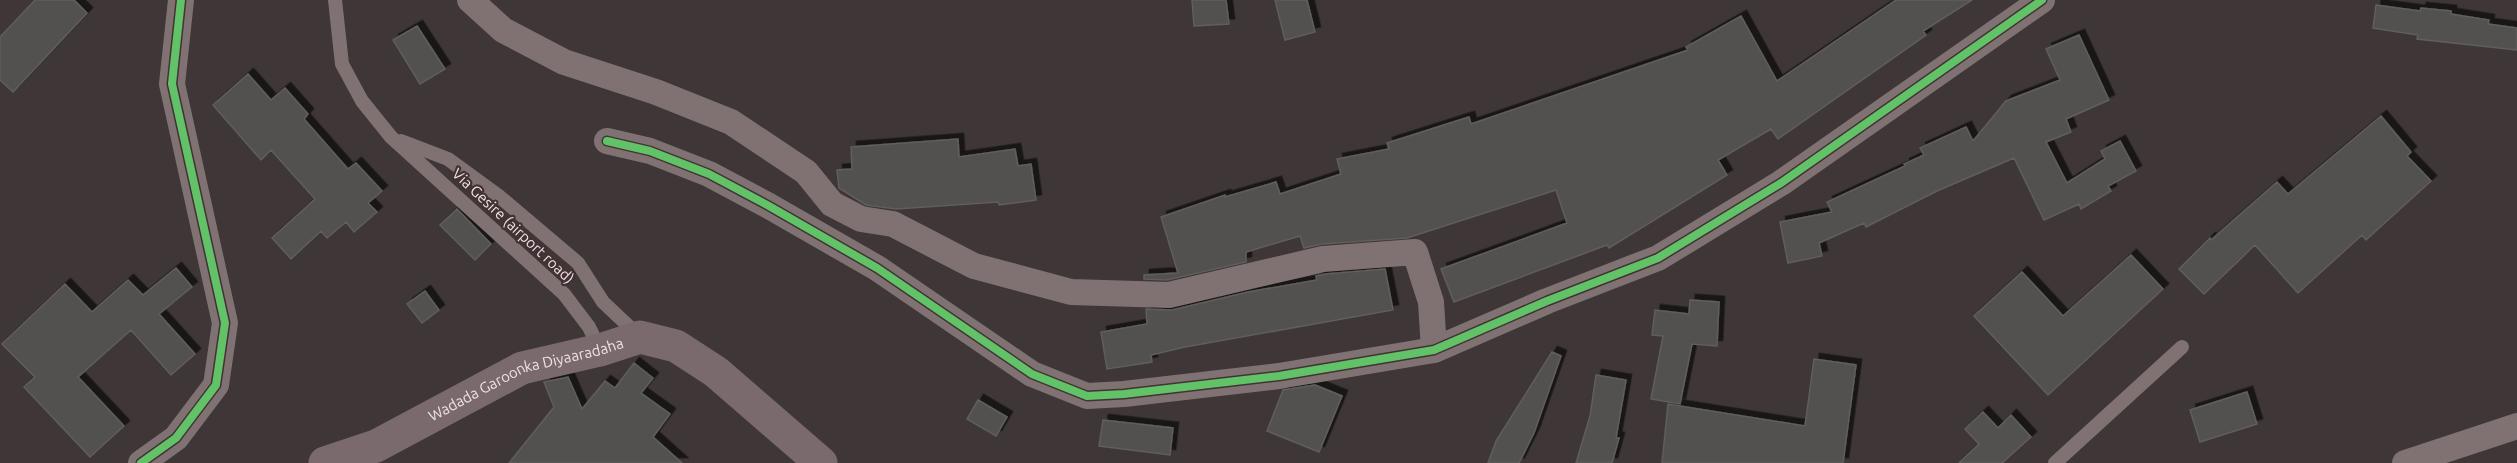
<svg xmlns="http://www.w3.org/2000/svg" width="2517" height="463" font-family="Ubuntu,sans-serif">
<defs>
<filter id="shadow"><feDropShadow dx="5.5" dy="-5.5" stdDeviation="0" flood-color="#0009"/></filter>
</defs>
<rect width="100%" height="100%" fill="#3f3637"/>
<path fill="#525150" stroke="#5f5e5c" stroke-width="1.5" filter="url(#shadow)" d="M 35,0 L 74,0 L 87,13 L 13,92 L 0,80 L 0,37 Z
M 1192,0 L 1226,0 L 1229,24 L 1194,26 Z
M 1275,0 L 1307,0 L 1315,32 L 1285,40 Z
M 1896,0 L 1972,0 L 1923,31 L 1926,35 L 1778,139 L 1771,129 L 1718,160 L 1727,175 L 1609,248 L 1607,245 L 1454,302 L 1441,269 L 1567,223 L 1556,190 L 1407,238 L 1322,244 L 1304,248 L 1300,236 L 1246,252 L 1246,262 L 1167,280 L 1144,279 L 1144,275 L 1178,273 L 1161,217 L 1225,195 L 1225,197 L 1276,182 L 1280,194 L 1341,174 L 1337,159 L 1389,149 L 1387,143 L 1469,117 L 1471,124 L 1688,50 L 1686,47 L 1741,16 L 1777,81 Z
M 2376,5 L 2420,11 L 2421,8 L 2451,11 L 2451,14 L 2489,20 L 2488,24 L 2517,28 L 2517,50 L 2417,39 L 2418,35 L 2373,28 Z
M 417,26 L 445,69 L 420,84 L 393,40 Z
M 2079,35 L 2109,100 L 2066,119 L 2071,132 L 2046,142 L 2067,183 L 2105,159 L 2101,151 L 2120,141 L 2136,171 L 2108,186 L 2111,191 L 2081,209 L 2079,204 L 2044,220 L 2014,158 L 1937,191 L 1866,227 L 1864,223 L 1819,243 L 1822,256 L 1788,263 L 1780,222 L 1832,212 L 1827,202 L 1905,166 L 1904,164 L 1924,155 L 1920,148 L 1966,127 L 1973,141 L 2006,101 L 2060,80 L 2046,49 Z
M 248,74 L 271,100 L 285,88 L 308,114 L 304,119 L 348,169 L 356,163 L 382,191 L 368,203 L 377,212 L 354,232 L 346,222 L 327,238 L 321,231 L 291,259 L 272,238 L 315,199 L 271,150 L 261,160 L 213,105 Z
M 2381,116 L 2411,152 L 2407,156 L 2431,181 L 2366,240 L 2362,235 L 2298,293 L 2255,245 L 2204,294 L 2179,269 L 2210,238 L 2211,240 L 2277,182 L 2288,194 Z
M 958,139 L 959,157 L 1015,149 L 1018,166 L 1031,164 L 1036,200 L 999,205 L 998,202 L 896,209 L 866,205 L 839,188 L 837,170 L 852,169 L 851,147 Z
M 457,209 L 491,244 L 475,260 L 440,225 Z
M 2131,255 L 2163,289 L 2048,395 L 1974,316 L 2022,272 L 2063,316 Z
M 176,268 L 192,287 L 159,314 L 195,354 L 171,375 L 131,330 L 78,377 L 124,426 L 90,457 L 24,387 L 35,377 L 2,344 L 65,284 L 92,312 L 128,280 L 143,295 Z
M 1385,269 L 1393,310 L 1185,347 L 1151,355 L 1152,362 L 1107,369 L 1101,332 L 1147,324 L 1146,309 L 1172,310 L 1248,292 L 1317,280 L 1316,276 L 1325,274 Z
M 425,291 L 439,310 L 422,323 L 407,304 Z
M 1690,300 L 1719,302 L 1717,346 L 1692,344 L 1680,404 L 1651,399 L 1663,336 L 1652,335 L 1655,310 L 1689,314 Z
M 1552,352 L 1561,356 L 1534,433 L 1519,463 L 1488,463 L 1496,441 Z
M 1814,359 L 1856,365 L 1843,463 L 1662,463 L 1668,404 L 1805,426 Z
M 634,363 L 653,378 L 641,393 L 670,414 L 653,437 L 682,463 L 509,463 L 554,407 L 544,382 L 568,377 L 582,409 L 605,381 L 615,388 Z
M 1596,375 L 1626,380 L 1616,438 L 1619,438 L 1612,463 L 1576,463 L 1590,416 Z
M 1315,385 L 1342,396 L 1319,452 L 1267,431 L 1283,390 Z
M 2247,392 L 2257,424 L 2200,442 L 2190,410 Z
M 978,400 L 1007,417 L 996,436 L 967,419 Z
M 1983,412 L 1998,428 L 2011,415 L 2031,437 L 2002,463 L 1959,463 L 1979,444 L 1965,429 Z
M 1103,420 L 1173,428 L 1170,455 L 1099,446 Z"/>
<g fill="none" stroke-linecap="round" stroke-linejoin="round">
<path stroke="#807273" stroke-width="14" d="M 335,0 L 342,64 L 362,101 L 391,137 L 564,294 L 589,327 L 600,350
M 401,141 L 448,159 L 500,197 L 578,263 L 603,302 L 640,337
M 2055,463 L 2182,347"/>
<path stroke="#807273" stroke-width="26" d="M 470,0 L 503,30 L 564,62 L 656,92 L 731,122 L 806,172 L 832,204 L 861,219 L 893,224 L 974,266 L 1071,292 L 1169,295 L 1323,259 L 1415,252 L 1431,302 L 1434,350
M 607,141 L 650,151 L 709,174 L 769,206 L 877,268 L 1032,374 L 1087,396 L 1124,394 L 1279,376 L 1434,350 L 1547,301 L 1658,258 L 1781,183 L 2042,0
M 141,463 L 176,438 L 216,385 L 225,323 L 172,84 L 181,0
M 2405,463 L 2517,426"/>
<path stroke="#7a6a6d" stroke-width="33" id="s1" d="M 325,463 L 376,446 L 522,368 L 600,350 L 640,337 L 676,346 L 716,372 L 821,463"/>
<g stroke="#433234" stroke-width="11">
<path id="cycleway" d="M 607,141 L 650,151 L 709,174 L 769,206 L 877,268 L 1032,374 L 1087,396 L 1124,394 L 1279,376 L 1434,350 L 1547,301 L 1658,258 L 1781,183 L 2042,0
M 141,463 L 176,438 L 216,385 L 225,323 L 172,84 L 181,0"/>
</g>
<use href="#cycleway" stroke="#61c268" stroke-width="8"/>
</g>
<g text-anchor="middle" stroke-width="4.5" stroke-linejoin="round" paint-order="stroke">
<g font-size="15" fill="#eee3e4" stroke="#433234">
<text transform="translate(513 226) rotate(43)" y="5">Via Gesire (airport road)</text>
<text dy="5" stroke="none"><textPath href="#s1" startOffset="219">Wadada Garoonka Diyaaradaha</textPath></text>
</g>
</g>
</svg>
